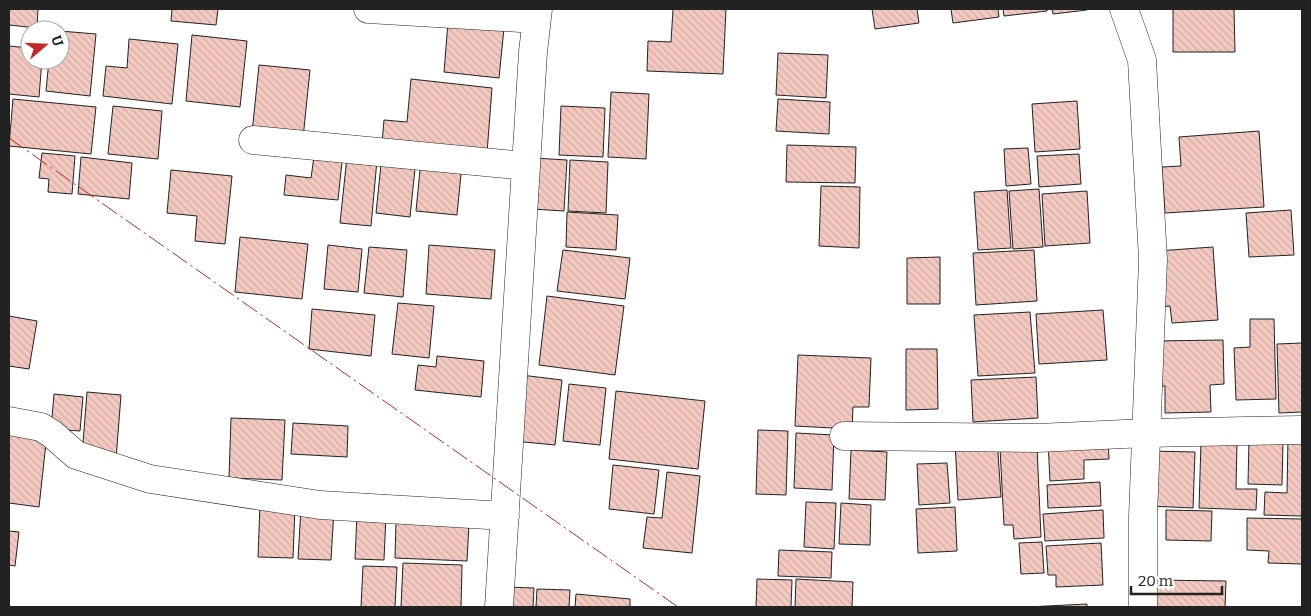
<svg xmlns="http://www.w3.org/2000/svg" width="1311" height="616" font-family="Bitter,serif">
<defs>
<pattern id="building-back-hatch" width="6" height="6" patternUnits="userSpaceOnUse" patternTransform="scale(1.25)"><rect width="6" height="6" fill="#f3c9c0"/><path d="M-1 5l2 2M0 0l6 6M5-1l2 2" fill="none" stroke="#d0aca5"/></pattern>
</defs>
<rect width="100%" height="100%" fill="#fff"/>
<path fill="url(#building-back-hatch)" stroke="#222" d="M 9,9 L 38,9 L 37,28 L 9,25 Z
M 172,9 L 218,9 L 216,25 L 171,21 Z
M 673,9 L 726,9 L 723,74 L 647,71 L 648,41 L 671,42 Z
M 872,9 L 917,9 L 919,23 L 875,29 Z
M 951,9 L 998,9 L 999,17 L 953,23 Z
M 1003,9 L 1047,9 L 1047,11 L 1004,16 Z
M 1052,9 L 1087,9 L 1087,10 L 1053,14 Z
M 1173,9 L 1234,9 L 1235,52 L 1173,52 Z
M 448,22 L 504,28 L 499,78 L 444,72 Z
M 60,31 L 96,34 L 90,96 L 46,91 L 49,60 L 60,60 Z
M 192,35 L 247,41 L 240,107 L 186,101 Z
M 129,39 L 178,44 L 172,104 L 103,96 L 106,66 L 127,68 Z
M 9,46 L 30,48 L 30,60 L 42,60 L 39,97 L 9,94 Z
M 778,53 L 828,55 L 826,98 L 776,95 Z
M 259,65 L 310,70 L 303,138 L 252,133 Z
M 411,79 L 492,88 L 487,153 L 382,143 L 384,120 L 407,122 Z
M 611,92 L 649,94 L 646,159 L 608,157 Z
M 13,99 L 96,107 L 91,154 L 9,146 Z
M 778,99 L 830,102 L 829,134 L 776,131 Z
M 1077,101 L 1080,149 L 1035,152 L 1032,104 Z
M 113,106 L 162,111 L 158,159 L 108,154 Z
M 561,106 L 605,108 L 603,157 L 559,155 Z
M 1259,131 L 1264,207 L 1165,213 L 1162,167 L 1181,166 L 1179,137 Z
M 787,145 L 856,147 L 855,183 L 786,182 Z
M 1028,148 L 1031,184 L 1006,186 L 1004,149 Z
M 315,149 L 343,152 L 338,200 L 284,195 L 286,175 L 311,178 Z
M 42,153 L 75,156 L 72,194 L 48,192 L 49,179 L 39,178 Z
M 1079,154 L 1081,184 L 1039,187 L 1037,156 Z
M 382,155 L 416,159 L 410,217 L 376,213 Z
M 81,157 L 132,163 L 129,199 L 78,194 Z
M 347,157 L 377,160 L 371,226 L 340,223 Z
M 534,158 L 567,160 L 564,211 L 532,209 Z
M 421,160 L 462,164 L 457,215 L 416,211 Z
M 570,160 L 608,162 L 606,213 L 568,211 Z
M 171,170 L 232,176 L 225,244 L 195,241 L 197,216 L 167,213 Z
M 821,186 L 860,187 L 859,248 L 819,246 Z
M 1039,189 L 1043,247 L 1013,249 L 1009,191 Z
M 1007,190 L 1011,248 L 978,250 L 974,192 Z
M 1087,191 L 1090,243 L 1045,246 L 1042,194 Z
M 1291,210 L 1294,255 L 1249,257 L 1246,213 Z
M 567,212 L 618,215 L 616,250 L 566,247 Z
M 240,237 L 308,244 L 302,299 L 235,292 Z
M 328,245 L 362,249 L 358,292 L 324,289 Z
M 429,245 L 495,250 L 491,299 L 426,294 Z
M 369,247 L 407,250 L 403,297 L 364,293 Z
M 1213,247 L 1218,320 L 1172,323 L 1170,306 L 1161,307 L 1157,251 Z
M 563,250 L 630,258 L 625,299 L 557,291 Z
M 1034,250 L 1037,301 L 976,305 L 973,253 Z
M 940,257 L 940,304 L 907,304 L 907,258 Z
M 547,296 L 624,306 L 615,375 L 539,365 Z
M 398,303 L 434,306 L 429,358 L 392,354 Z
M 312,309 L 375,315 L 371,356 L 309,349 Z
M 1103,310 L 1107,360 L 1039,364 L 1036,314 Z
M 1030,312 L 1035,373 L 978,376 L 974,315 Z
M 9,316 L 37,321 L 29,369 L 9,366 Z
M 1250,319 L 1274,319 L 1276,399 L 1236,400 L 1234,348 L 1250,347 Z
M 1223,340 L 1224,384 L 1210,385 L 1211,412 L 1165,413 L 1165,386 L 1156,386 L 1155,341 Z
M 1302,343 L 1302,412 L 1279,413 L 1277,344 Z
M 906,349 L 937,349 L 938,409 L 906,410 Z
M 798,355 L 871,358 L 869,407 L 853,407 L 852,429 L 795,426 Z
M 437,356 L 484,361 L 481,397 L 415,390 L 418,365 L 436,367 Z
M 521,375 L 562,380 L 555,445 L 514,441 Z
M 1036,377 L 1038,418 L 973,422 L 971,380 Z
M 569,384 L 606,388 L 600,445 L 563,441 Z
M 616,391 L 705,401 L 698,469 L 609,459 Z
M 87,392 L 121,395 L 116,459 L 82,456 Z
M 54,394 L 83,397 L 80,431 L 51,429 Z
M 231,418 L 285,420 L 282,480 L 229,478 Z
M 293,423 L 348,426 L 347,457 L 291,454 Z
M 9,430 L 47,434 L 39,507 L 9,503 Z
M 758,430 L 788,431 L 786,495 L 756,494 Z
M 796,433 L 834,435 L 832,490 L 794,488 Z
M 1288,437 L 1302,437 L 1302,516 L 1264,515 L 1265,492 L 1287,493 Z
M 1108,438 L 1109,459 L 1084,460 L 1084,479 L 1050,481 L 1048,441 Z
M 997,439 L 1001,497 L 958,500 L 955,442 Z
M 1249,439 L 1283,440 L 1282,485 L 1248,484 Z
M 1201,442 L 1237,443 L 1236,489 L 1257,489 L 1256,510 L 1199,508 Z
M 1037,447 L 1041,537 L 1014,539 L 1013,525 L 1004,525 L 1000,448 Z
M 851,450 L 887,452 L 885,500 L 849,499 Z
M 1150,451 L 1195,452 L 1193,508 L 1149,506 Z
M 947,463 L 950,503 L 919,505 L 917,464 Z
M 613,465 L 659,470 L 654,514 L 609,509 Z
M 667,472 L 700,476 L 692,553 L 643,548 L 647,517 L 662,518 Z
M 1100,482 L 1101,506 L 1048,508 L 1047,485 Z
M 806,502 L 836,503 L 834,549 L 804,547 Z
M 841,503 L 871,505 L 870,545 L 839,544 Z
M 260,505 L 295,507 L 293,558 L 258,557 Z
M 955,507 L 957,551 L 918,553 L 916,509 Z
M 301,508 L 334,509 L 331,560 L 298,559 Z
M 1103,510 L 1104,538 L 1045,541 L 1043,514 Z
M 1166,510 L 1212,511 L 1211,541 L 1166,540 Z
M 357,514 L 386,515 L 384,560 L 355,559 Z
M 1247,518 L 1302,519 L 1302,564 L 1268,563 L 1269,551 L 1247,550 Z
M 396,521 L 469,524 L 467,561 L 395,558 Z
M 9,531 L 19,532 L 15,566 L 9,565 Z
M 1042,542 L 1044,573 L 1021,574 L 1019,543 Z
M 1101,543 L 1103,585 L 1056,587 L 1056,575 L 1048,575 L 1046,546 Z
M 779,550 L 832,552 L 831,578 L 778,576 Z
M 403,563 L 462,565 L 461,607 L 401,607 Z
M 363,566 L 397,567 L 395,607 L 361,607 Z
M 757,579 L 792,580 L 791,607 L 756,607 Z
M 796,579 L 853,582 L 852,607 L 795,607 Z
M 1153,580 L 1226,581 L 1225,607 L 1153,607 Z
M 506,587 L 534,588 L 533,607 L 505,607 Z
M 537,589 L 570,590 L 569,607 L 536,607 Z
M 576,594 L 630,599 L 630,607 L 575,607 Z
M 1087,604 L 1087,607 L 1027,607 Z"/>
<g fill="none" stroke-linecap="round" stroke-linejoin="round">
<g stroke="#222" stroke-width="29">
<path id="minor" d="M 368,9 L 536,19
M 1124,9 L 1142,60 L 1153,260 L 1143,516 L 1143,607
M 253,140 L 526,166
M 9,421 L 41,427 L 52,434 L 76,455 L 150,479 L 320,505 L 505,516
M 844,436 L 1038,438 L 1146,433 L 1302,430
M 499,607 L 533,52 L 538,9"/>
</g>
<use href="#minor" stroke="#fff" stroke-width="28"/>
<path stroke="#c62828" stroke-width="1" stroke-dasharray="18 4 2.5 4" stroke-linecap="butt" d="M 9,138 L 678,607"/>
</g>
<rect width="1311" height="616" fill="none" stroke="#222222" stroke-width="20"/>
<g transform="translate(45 45) rotate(71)"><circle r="24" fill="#ffffff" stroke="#a7a7a7"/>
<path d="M0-4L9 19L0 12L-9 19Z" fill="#c62828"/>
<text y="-8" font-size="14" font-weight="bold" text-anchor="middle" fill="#222222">U</text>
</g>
<path d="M1131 586v8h91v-8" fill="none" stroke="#222222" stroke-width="2.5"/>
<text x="1138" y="586" font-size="15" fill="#222222" stroke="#ffffff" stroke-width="4" paint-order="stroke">20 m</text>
</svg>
